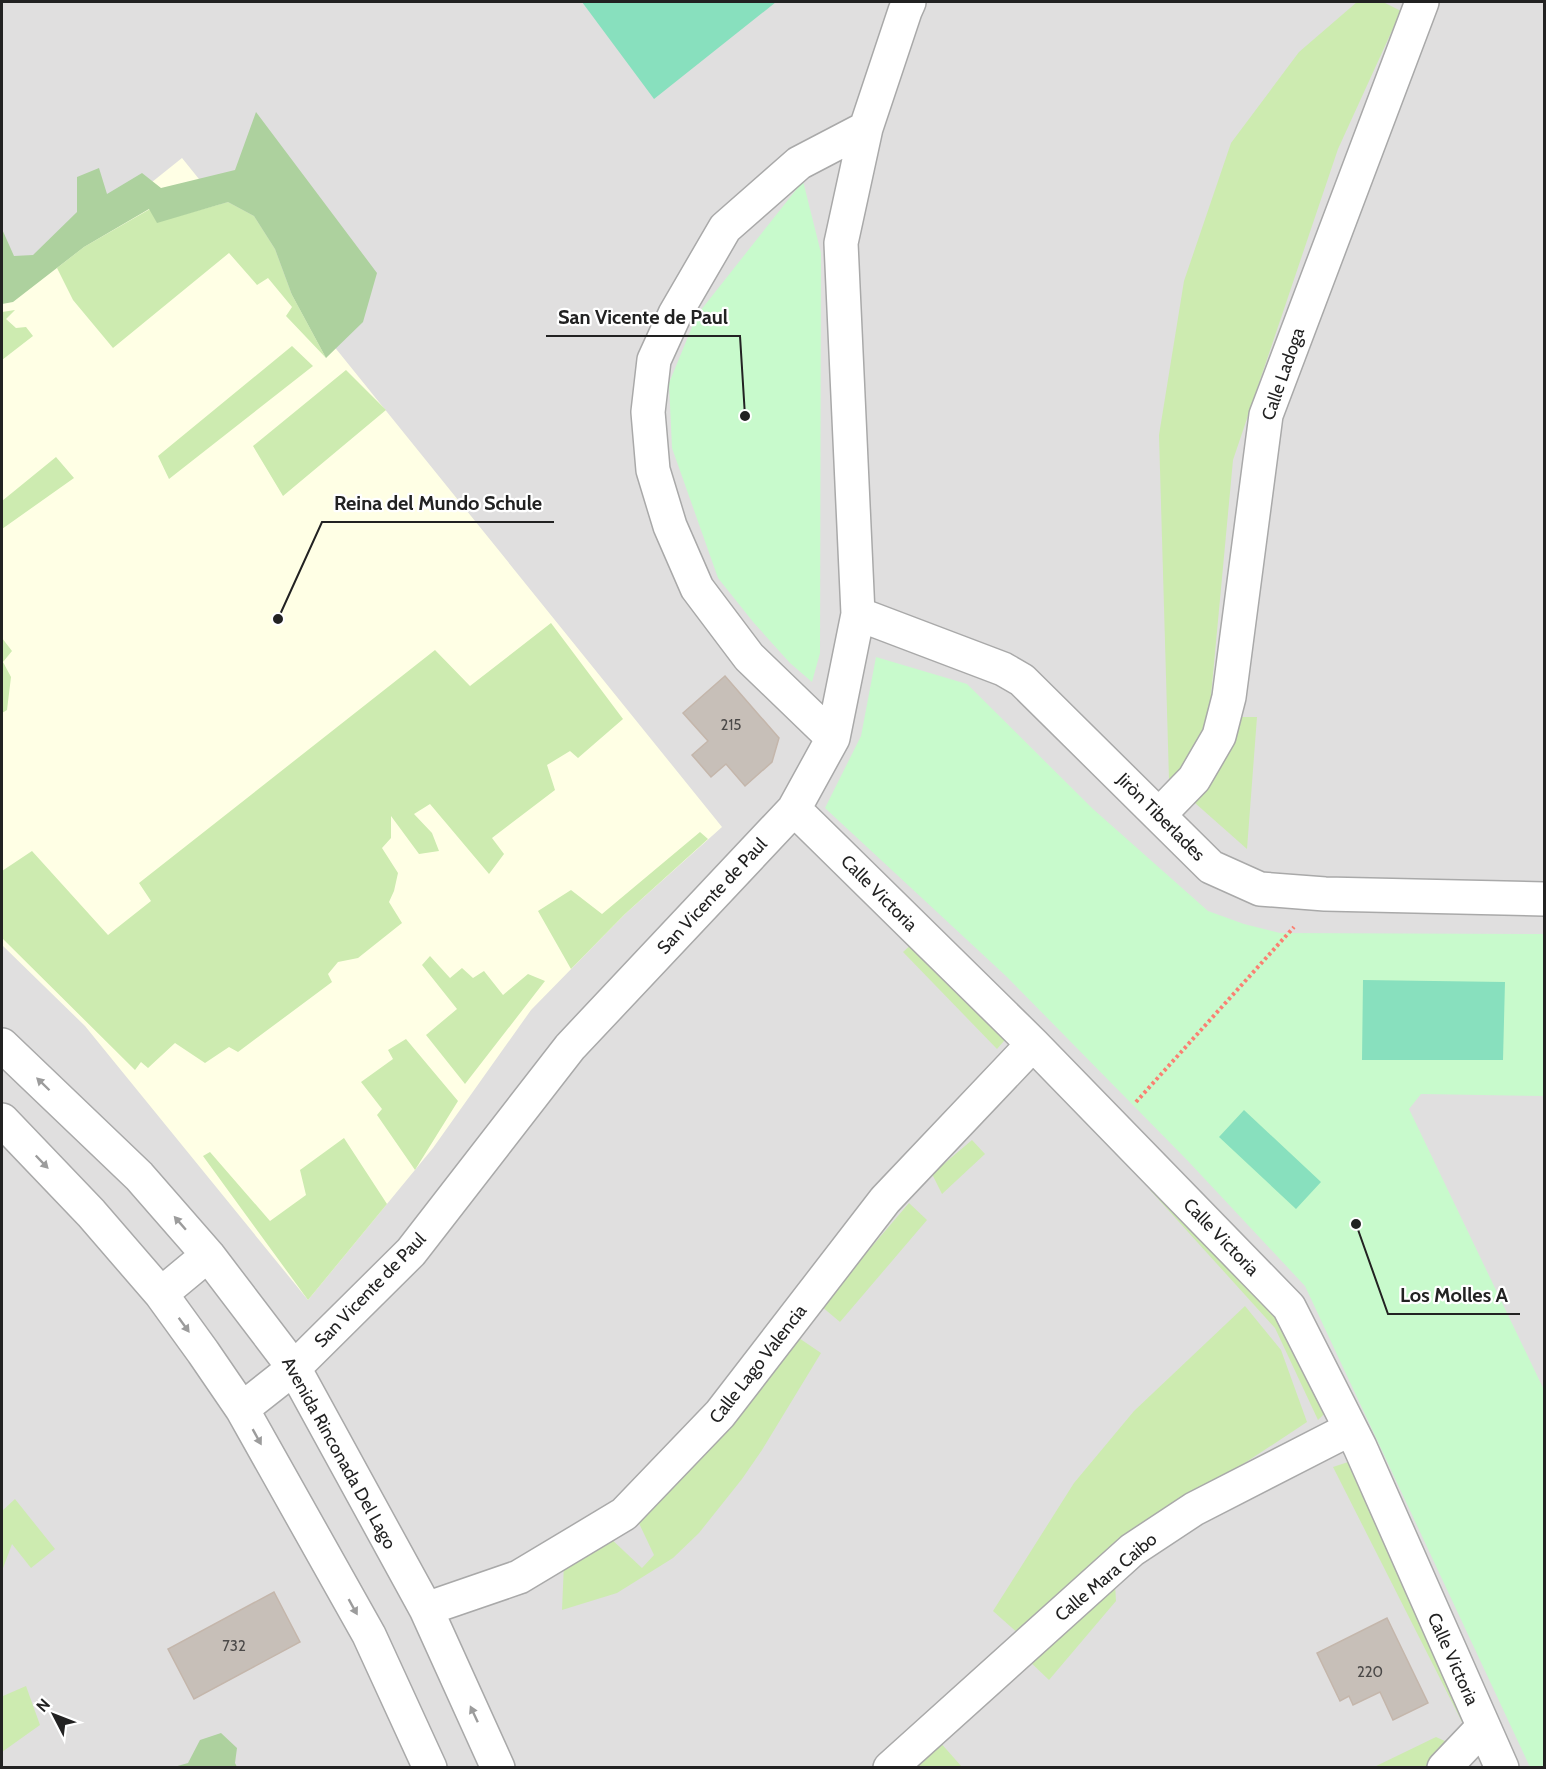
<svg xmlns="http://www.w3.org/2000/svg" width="1546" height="1769" font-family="Cabin,sans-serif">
<rect width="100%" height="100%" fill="#f2efe9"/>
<path fill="#e0dfdf" d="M 2,2 L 1544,2 L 1544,1767 L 2,1767 Z"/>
<path fill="#ffffe5" d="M 182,158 L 722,827 L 625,914 L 531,1010 L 433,1148 L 308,1300 L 85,1026 L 2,945 L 2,302 Z"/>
<path fill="#cdebb0" d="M 1357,2 L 1383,2 L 1401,11 L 1338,149 L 1233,460 L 1209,717 L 1257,717 L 1247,849 L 1169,780 L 1159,435 L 1184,281 L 1231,143 L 1299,52 Z
M 228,202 L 254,216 L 275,249 L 292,295 L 326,358 L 286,316 L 292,307 L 268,278 L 257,285 L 229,253 L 113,348 L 73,300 L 57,268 L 84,247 L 150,209 L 157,222 Z
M 15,310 L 6,319 L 16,328 L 26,327 L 33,336 L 2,360 L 2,312 Z
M 292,346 L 313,366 L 169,479 L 158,456 Z
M 346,370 L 386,410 L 283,496 L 253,446 Z
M 56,457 L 74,478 L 2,529 L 2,501 Z
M 551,623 L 623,719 L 578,758 L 570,751 L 547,765 L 555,790 L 492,838 L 504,854 L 489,874 L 430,804 L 414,814 L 432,833 L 439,851 L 419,854 L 391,816 L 391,838 L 382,848 L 398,873 L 394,891 L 389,902 L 402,923 L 358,958 L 338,962 L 328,974 L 332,982 L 238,1052 L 229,1047 L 205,1063 L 175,1043 L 148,1068 L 141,1062 L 135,1070 L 2,938 L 2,871 L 32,851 L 108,935 L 151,901 L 139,883 L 435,650 L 470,686 Z
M 2,638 L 12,651 L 3,662 L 11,677 L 7,710 L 2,713 Z
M 700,832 L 708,839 L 625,914 L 571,969 L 538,911 L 571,890 L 602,914 Z
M 914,942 L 1010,1034 L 997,1049 L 903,952 Z
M 430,956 L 450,978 L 462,968 L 473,978 L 484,971 L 503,995 L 528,974 L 545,981 L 465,1084 L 426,1035 L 457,1009 L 422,965 Z
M 406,1039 L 458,1101 L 415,1170 L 377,1115 L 382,1109 L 361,1082 L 393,1059 L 388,1050 Z
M 344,1138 L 387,1204 L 308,1300 L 203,1156 L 210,1152 L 270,1221 L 306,1195 L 300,1170 Z
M 972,1140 L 985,1154 L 942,1194 L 932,1174 Z
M 1157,1184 L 1285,1321 L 1325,1413 L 1318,1420 L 1275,1328 L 1150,1190 Z
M 909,1203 L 927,1220 L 840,1322 L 821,1306 Z
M 1245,1306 L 1281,1350 L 1307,1422 L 1172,1511 L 1020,1635 L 993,1611 L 1074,1483 L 1134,1411 Z
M 793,1334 L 821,1353 L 762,1450 L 742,1479 L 699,1533 L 673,1558 L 617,1593 L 562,1610 L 564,1563 L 607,1535 L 642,1568 L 654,1555 L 637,1519 Z
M 1348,1462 L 1471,1720 L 1462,1722 L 1333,1467 Z
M 15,1499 L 55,1549 L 31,1568 L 12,1544 L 2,1571 L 2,1511 Z
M 1115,1584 L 1116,1601 L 1049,1680 L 1026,1658 Z
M 26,1686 L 40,1725 L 2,1752 L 2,1695 L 3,1696 Z
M 1436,1737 L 1458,1747 L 1436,1767 L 1372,1768 Z
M 939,1741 L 962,1767 L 904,1768 Z"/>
<path fill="#add19e" d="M 256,112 L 377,273 L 363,322 L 326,358 L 292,295 L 275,249 L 254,216 L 228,202 L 157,223 L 149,209 L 84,247 L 13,302 L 2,304 L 2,229 L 14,256 L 33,255 L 77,212 L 77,177 L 99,168 L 107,194 L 142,173 L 161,188 L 235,170 Z
M 221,1733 L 237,1748 L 235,1763 L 237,1767 L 174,1767 L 188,1763 L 200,1740 Z"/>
<path fill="#c8facc" d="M 803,181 L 821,253 L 820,653 L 812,682 L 790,663 L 754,623 L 718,578 L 672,448 L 669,383 L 697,315 Z
M 876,657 L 967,684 L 1093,809 L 1208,911 L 1244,924 L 1280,933 L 1544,934 L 1544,1096 L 1421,1094 L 1409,1109 L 1544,1390 L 1544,1767 L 1530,1767 L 1305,1286 L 1188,1161 L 1007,977 L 825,808 L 861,736 Z"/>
<path fill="#88e0be" d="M 582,2 L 776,2 L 654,99 Z
M 1363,980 L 1505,982 L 1503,1060 L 1362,1060 Z
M 1244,1110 L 1321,1182 L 1296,1209 L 1219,1137 Z"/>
<path fill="#c7bfb8" stroke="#c4b6ab" stroke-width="1.5" d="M 725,676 L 779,738 L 772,762 L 745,786 L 726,764 L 711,777 L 692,755 L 708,741 L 683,713 Z
M 274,1592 L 300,1642 L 194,1699 L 168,1649 Z
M 1387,1618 L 1428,1703 L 1393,1720 L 1380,1692 L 1353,1705 L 1349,1696 L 1340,1701 L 1317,1653 Z"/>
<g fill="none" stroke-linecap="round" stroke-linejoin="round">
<g stroke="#a9a9a9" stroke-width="36">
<path id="minor" d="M 858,614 L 1003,669 L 1022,680 L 1211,867 L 1260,889 L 1325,894 L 1544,899
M 833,738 L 749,657 L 697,588 L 670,526 L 653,470 L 648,412 L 654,360 L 675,314 L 725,228 L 799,163 L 866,128
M 794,809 L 1033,1044 L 1289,1307 L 1360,1447 L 1502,1768
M 1159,815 L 1194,779 L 1219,736 L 1229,697 L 1266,415 L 1422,2
M 2,1045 L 139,1176 L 208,1255 L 294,1368 L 426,1609 L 498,1768
M 2,1120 L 91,1213 L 161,1294 L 203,1352 L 242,1409 L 369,1635 L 430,1768
M 161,1294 L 208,1255
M 242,1409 L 294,1368 L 411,1252 L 570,1047 L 794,809 L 833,738 L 858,614 L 841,243 L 866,128 L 905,11 L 909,2
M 426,1609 L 519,1577 L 624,1514 L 720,1414 L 885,1200 L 1033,1044
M 890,1768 L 1132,1550 L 1194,1509 L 1350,1429
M 1444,1768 L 1483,1727"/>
</g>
<path stroke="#fa8072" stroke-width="4" stroke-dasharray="3 3" stroke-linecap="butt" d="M 1136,1102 L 1294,927"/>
<use href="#minor" stroke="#fff" stroke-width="33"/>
</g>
<defs><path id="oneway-solid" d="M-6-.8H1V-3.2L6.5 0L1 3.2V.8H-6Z" transform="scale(1.5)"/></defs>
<g fill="#9c9c9c">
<use href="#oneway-solid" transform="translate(43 1084) rotate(-136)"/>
<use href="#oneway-solid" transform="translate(42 1162) rotate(46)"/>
<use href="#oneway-solid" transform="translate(180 1223) rotate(-131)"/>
<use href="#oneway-solid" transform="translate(184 1325) rotate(54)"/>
<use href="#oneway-solid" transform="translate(257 1437) rotate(61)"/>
<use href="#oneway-solid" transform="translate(353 1607) rotate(61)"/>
<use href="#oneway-solid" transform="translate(474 1714) rotate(-115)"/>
</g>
<g text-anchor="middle" stroke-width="4.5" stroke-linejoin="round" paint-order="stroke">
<g font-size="15" fill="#4b4948">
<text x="731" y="730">215</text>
<text x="234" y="1651">732</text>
<text x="1370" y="1677">220</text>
</g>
<g font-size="18" fill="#222" stroke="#fff">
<text transform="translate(1283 374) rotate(-71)" y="6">Calle Ladoga</text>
<text transform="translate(1161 817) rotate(45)" y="6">Jiròn Tiberlades</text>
<text transform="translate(879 893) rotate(45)" y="6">Calle Victoria</text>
<text transform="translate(712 896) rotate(-47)" y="6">San Vicente de Paul</text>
<text transform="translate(1221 1237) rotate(46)" y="6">Calle Victoria</text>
<text transform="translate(370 1290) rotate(-46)" y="6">San Vicente de Paul</text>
<text transform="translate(758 1364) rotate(-52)" y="6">Calle Lago Valencia</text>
<text transform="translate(339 1453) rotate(61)" y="6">Avenida Rinconada Del Lago</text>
<text transform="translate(1106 1577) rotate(-40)" y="6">Calle Mara Caibo</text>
<text transform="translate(1453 1659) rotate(66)" y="6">Calle Victoria</text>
</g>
</g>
<path fill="none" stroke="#222" stroke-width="2" d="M745 416L740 336H546M278 619L322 522H554M1356 1224L1388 1314H1520"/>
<g fill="#222" stroke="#fff" stroke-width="2">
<circle cx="745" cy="416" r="6"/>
<circle cx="278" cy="619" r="6"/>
<circle cx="1356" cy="1224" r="6"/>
</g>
<g font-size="20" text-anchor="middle" font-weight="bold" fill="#222" stroke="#fff" stroke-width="4.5" stroke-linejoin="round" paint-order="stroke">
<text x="643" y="324">San Vicente de Paul</text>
<text x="438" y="510">Reina del Mundo Schule</text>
<text x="1454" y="1302">Los Molles A</text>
</g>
<rect width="1546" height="1769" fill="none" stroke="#222222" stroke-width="6"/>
<g transform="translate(54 1715) rotate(312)" stroke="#ffffff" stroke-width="4.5" paint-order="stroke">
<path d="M0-4.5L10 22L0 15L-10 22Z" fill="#222222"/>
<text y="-9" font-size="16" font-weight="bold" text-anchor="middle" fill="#222222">N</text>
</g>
</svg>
